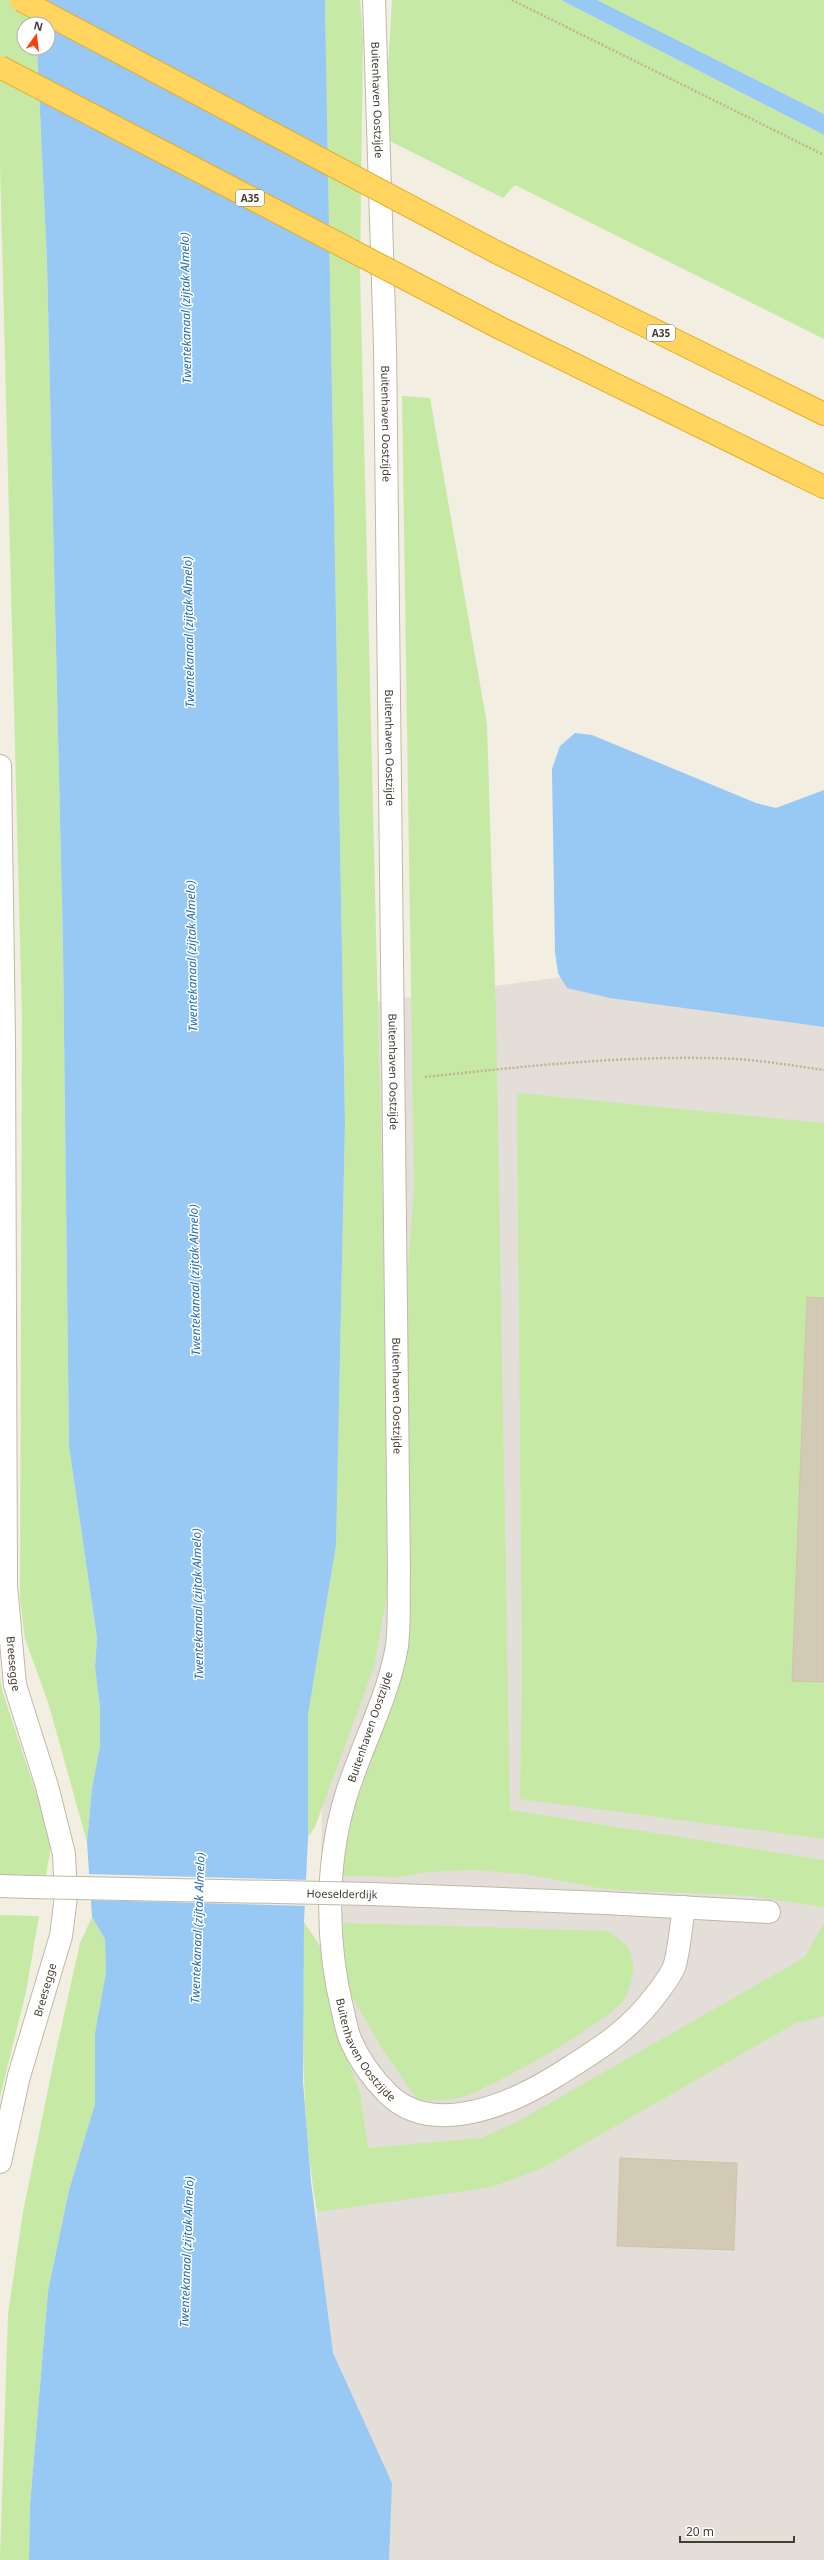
<svg xmlns="http://www.w3.org/2000/svg" width="824" height="2560" font-family="'Noto Sans',sans-serif">
<rect width="100%" height="100%" fill="#f2eee1"/>
<path fill="#e3ded7" d="M 697,959 L 824,974 L 824,2560 L 313,2560 L 323,1727 L 359,1004 Z"/>
<path fill="#c7e9a6" d="M 0,0 L 34,0 L 36,24 L 24,24 L 24,48 L 37,48 L 47,262 L 63,947 L 69,1446 L 97,1638 L 95,1667 L 100,1708 L 100,1746 L 92,1788 L 87,1842 L 48,1702 L 25,1639 L 20,1600 L 22,1019 L 0,164 Z
M 325,0 L 360,0 L 363,38 L 360,272 L 383,1220 L 387,1594 L 374,1667 L 315,1827 L 308,1837 L 308,1715 L 336,1545 L 345,1122 Z
M 392,0 L 561,0 L 824,135 L 824,339 L 515,185 L 503,198 L 384,138 Z
M 597,0 L 824,0 L 824,114 L 624,14 Z
M 402,396 L 430,398 L 487,724 L 496,1016 L 510,1810 L 824,1860 L 824,1907 L 751,1896 L 604,1889 L 525,1874 L 473,1870 L 425,1872 L 402,1877 L 342,1876 L 344,1839 L 407,1658 L 408,1271 L 414,1186 Z
M 517,1093 L 824,1123 L 824,1839 L 520,1799 L 522,1671 Z
M 0,1678 L 3,1693 L 52,1841 L 45,1880 L 0,1879 Z
M 0,1915 L 39,1916 L 26,1992 L 0,2097 Z
M 92,1917 L 105,1939 L 106,1972 L 95,2033 L 95,2104 L 69,2190 L 48,2291 L 30,2505 L 29,2560 L 0,2560 L 8,2314 L 23,2212 L 54,2060 L 80,1943 Z
M 304,1922 L 320,1946 L 327,1992 L 342,2044 L 360,2093 L 368,2148 L 481,2138 L 517,2122 L 805,1957 L 824,1923 L 824,2016 L 794,2024 L 544,2167 L 492,2187 L 317,2212 C 300,2116 303,2019 304,1922 Z
M 344,1923 L 608,1931 C 614,1936 627,1943 630,1951 C 636,1964 632,1985 625,1998 C 614,2019 491,2088 465,2096 C 448,2101 433,2102 417,2099 L 381,2047 L 347,1988 L 341,1942 Z"/>
<path fill="#98c8f4" d="M 34,0 L 325,0 L 345,1122 L 336,1545 L 308,1715 L 308,1837 L 304,1922 L 303,2082 L 311,2182 L 333,2353 L 392,2483 L 389,2560 L 29,2560 L 30,2505 L 48,2291 L 69,2190 L 95,2104 L 95,2033 L 106,1972 L 105,1939 L 92,1917 L 87,1842 L 92,1788 L 100,1746 L 100,1708 L 95,1667 L 97,1638 L 69,1446 L 63,947 L 47,262 L 37,48 L 48,48 L 48,24 L 36,24 Z
M 561,0 L 597,0 L 824,114 L 824,135 Z
M 575,733 L 592,735 L 756,803 L 776,808 L 824,790 L 824,1027 L 610,998 L 567,988 L 558,973 L 555,952 L 552,769 L 560,746 Z"/>
<path fill="#f2eee1" d="M 87,1874 L 308,1880 L 307,1906 L 89,1900 Z"/>
<path fill="#d3cab6" stroke="#cfc3a9" d="M 807,1297 L 824,1298 L 824,1682 L 792,1681 Z
M 620,2158 L 737,2163 L 734,2250 L 617,2246 Z"/>
<g fill="none" stroke-linecap="round" stroke-linejoin="round">
<g stroke="#c0b9a6" stroke-width="24">
<g id="minor">
<path id="s1" d="M 374,0 L 385,346 L 399,1574 C 398,1597 400,1622 397,1646 C 388,1699 360,1748 345,1799 C 325,1867 326,1943 343,2012 C 345,2021 347,2031 350,2039 C 359,2060 373,2079 388,2094 C 433,2138 511,2104 556,2076 C 597,2050 629,2032 658,1992 C 664,1984 673,1973 675,1964 C 680,1945 681,1925 684,1907"/>
<path id="s2" d="M 0,766 L 4,1039 L 6,1586 L 15,1685 L 47,1786 L 64,1854 L 66,1897 L 61,1936 L 19,2076 L 0,2162"/>
<path d="M 0,1886 L 30,1887"/>
<path d="M 371,1894 L 605,1903 L 769,1912"/>
</g>
</g>
<g stroke="#e5ad27" stroke-width="24">
<path id="highway" d="M 498,253 L 824,414
M 500,328 L 824,487"/>
</g>
<path stroke="#c0b394" stroke-width="2.5" stroke-dasharray="2 2" stroke-linecap="butt" d="M 512,0 L 824,155
M 425,1077 C 529,1066 632,1054 737,1059 C 766,1061 795,1066 824,1070"/>
<use href="#minor" stroke="#fff" stroke-width="22"/>
<use href="#highway" stroke="#ffd55f" stroke-width="22"/>
<g stroke="#c0b9a6" stroke-width="24" stroke-linecap="butt">
<path id="minor-bridge" d="M 30,1887 L 371,1894"/>
</g>
<g stroke="#e5ad27" stroke-width="24" stroke-linecap="butt">
<path id="highway-bridge" d="M 21,0 L 498,253
M 0,67 L 500,328"/>
</g>
<use href="#minor-bridge" stroke="#fff" stroke-width="22"/>
<use href="#highway-bridge" stroke="#ffd55f" stroke-width="22"/>
</g>
<g text-anchor="middle" stroke-width="3" stroke-linejoin="round" paint-order="stroke">
<g fill="#fff" stroke="#7b7770" stroke-width="1">
<rect x="236" y="190" width="28" height="16" rx="3"/>
<rect x="647" y="325" width="28" height="16" rx="3"/>
</g>
<g font-size="10" font-weight="bold" fill="#433d32">
<text x="250" y="202">A35</text>
<text x="661" y="337">A35</text>
</g>
<g font-size="11" fill="#433d32" stroke="#fff">
<text dy="4" stroke="none"><textPath href="#s1" startOffset="100">Buitenhaven Oostzijde</textPath></text>
<text dy="4" stroke="none"><textPath href="#s1" startOffset="424">Buitenhaven Oostzijde</textPath></text>
<text dy="4" stroke="none"><textPath href="#s1" startOffset="748">Buitenhaven Oostzijde</textPath></text>
<text dy="4" stroke="none"><textPath href="#s1" startOffset="1072">Buitenhaven Oostzijde</textPath></text>
<text dy="4" stroke="none"><textPath href="#s1" startOffset="1396">Buitenhaven Oostzijde</textPath></text>
<text dy="4" stroke="none"><textPath href="#s2" startOffset="898">Breesegge</textPath></text>
<text transform="translate(370 1727) rotate(-71)" y="4">Buitenhaven Oostzijde</text>
<text transform="translate(342 1894) rotate(1)" y="4">Hoeselderdijk</text>
<text transform="translate(45 1990) rotate(-74)" y="4">Breesegge</text>
<text dy="4" stroke="none"><textPath href="#s1" startOffset="2068">Buitenhaven Oostzijde</textPath></text>
</g>
<g font-size="12" font-style="italic" fill="#266eb3" stroke="#fff">
<text transform="translate(186 308) rotate(-91)" y="4">Twentekanaal (zijtak Almelo)</text>
<text transform="translate(189 632) rotate(-91)" y="4">Twentekanaal (zijtak Almelo)</text>
<text transform="translate(192 956) rotate(-91)" y="4">Twentekanaal (zijtak Almelo)</text>
<text transform="translate(195 1280) rotate(-91)" y="4">Twentekanaal (zijtak Almelo)</text>
<text transform="translate(198 1604) rotate(-91)" y="4">Twentekanaal (zijtak Almelo)</text>
<text transform="translate(198 1928) rotate(-88)" y="4">Twentekanaal (zijtak Almelo)</text>
<text transform="translate(187 2252) rotate(-88)" y="4">Twentekanaal (zijtak Almelo)</text>
</g>
</g>
<g transform="translate(36 36) rotate(14)"><circle r="19" fill="#ffffff" stroke="#b4b1ad"/>
<path d="M0-3L7 15L0 10L-7 15Z" fill="#ff400b"/>
<text y="-6" font-size="11" font-weight="bold" text-anchor="middle" fill="#433d32">N</text>
</g>
<path d="M680 2536v6h114v-6" fill="none" stroke="#433d32" stroke-width="2"/>
<text x="686" y="2536" font-size="12" fill="#433d32" stroke="#ffffff" stroke-width="3" paint-order="stroke">20 m</text>
</svg>
